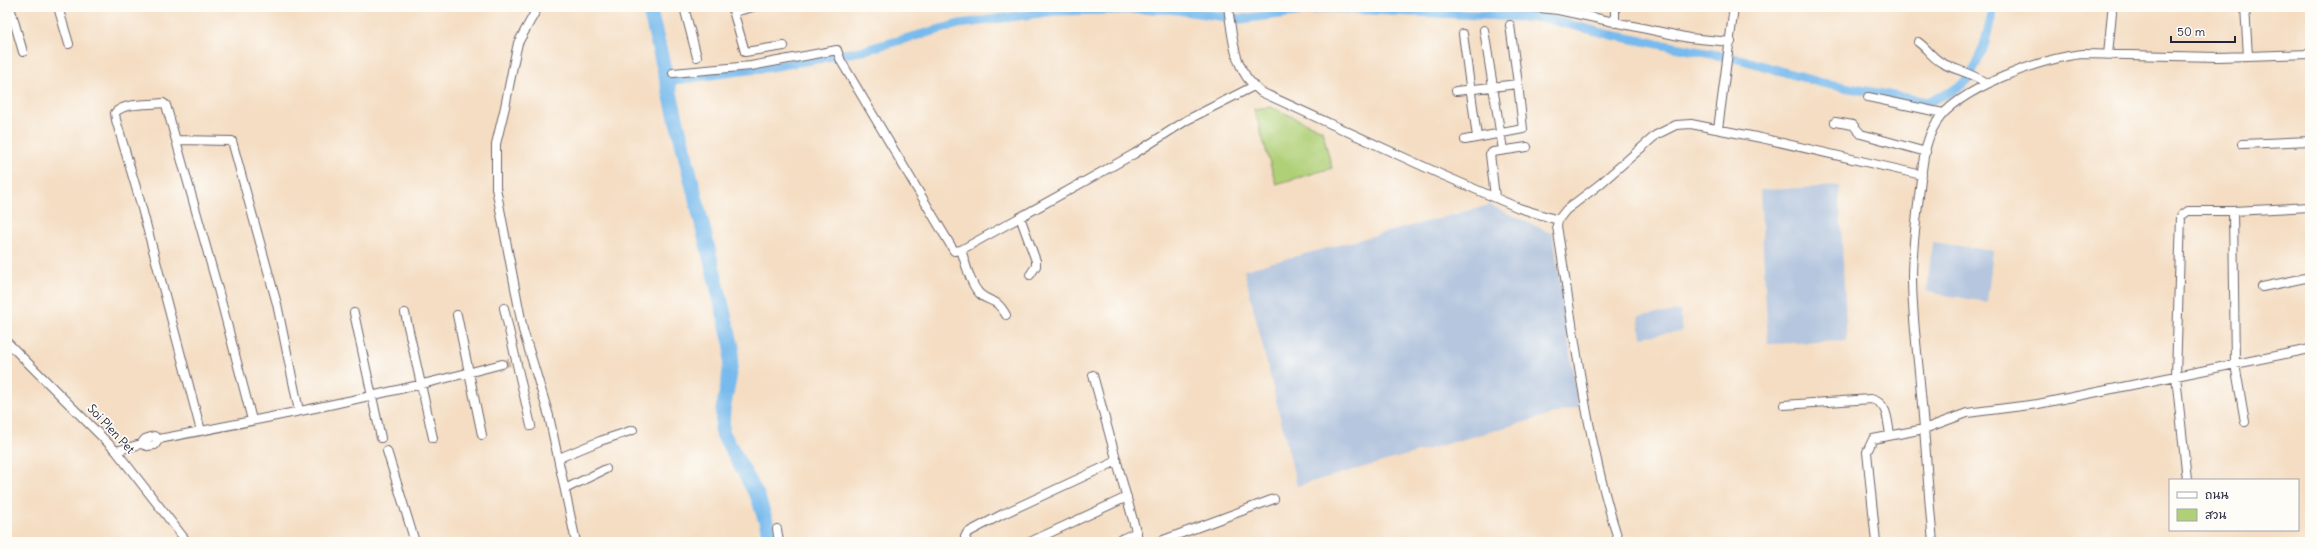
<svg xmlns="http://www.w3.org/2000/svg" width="2317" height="549" font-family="Delius,'Playpen Sans Thai',sans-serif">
<rect width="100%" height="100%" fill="#fdfcf7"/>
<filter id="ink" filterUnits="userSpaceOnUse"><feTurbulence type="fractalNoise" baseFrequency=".025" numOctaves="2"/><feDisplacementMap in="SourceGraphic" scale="8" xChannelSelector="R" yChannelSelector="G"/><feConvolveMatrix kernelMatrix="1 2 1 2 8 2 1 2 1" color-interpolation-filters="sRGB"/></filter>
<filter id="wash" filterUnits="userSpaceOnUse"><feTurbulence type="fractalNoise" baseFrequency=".012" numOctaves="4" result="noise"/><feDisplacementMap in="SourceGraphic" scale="16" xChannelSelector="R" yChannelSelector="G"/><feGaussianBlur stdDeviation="0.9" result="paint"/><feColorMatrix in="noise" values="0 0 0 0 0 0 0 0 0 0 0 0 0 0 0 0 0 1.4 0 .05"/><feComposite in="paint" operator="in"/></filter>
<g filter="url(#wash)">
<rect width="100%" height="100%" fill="#f4ddc2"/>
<path fill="#b5c6de" d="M 1839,186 L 1847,341 L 1768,344 L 1760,190 Z
M 1490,205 L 1553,234 L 1578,407 L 1297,486 L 1244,270 Z
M 1932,242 L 1993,251 L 1987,302 L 1927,292 Z
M 1680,311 L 1682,331 L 1641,337 L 1638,316 Z"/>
<path fill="#b0d078" stroke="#69795a" d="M 1271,107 L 1322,130 L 1332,168 L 1276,184 L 1254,109 Z"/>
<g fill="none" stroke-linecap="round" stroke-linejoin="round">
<path stroke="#77baed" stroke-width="9" d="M 667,81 L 771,67 L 861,51 L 959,24 L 1055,11 L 1169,9 L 1241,19 L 1326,8 L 1544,18 L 1611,35 L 1743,60 L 1822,83 L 1927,102 L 1951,92 L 1968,80 L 1983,49 L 1994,7"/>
<path stroke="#77baed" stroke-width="15" d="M 649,7 L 732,347 L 729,379 L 723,410 L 722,432 L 758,497 L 767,525 L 770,542"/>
</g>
</g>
<g filter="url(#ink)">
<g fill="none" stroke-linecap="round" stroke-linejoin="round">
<path stroke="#cab8a7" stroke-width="8" stroke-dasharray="8 4" stroke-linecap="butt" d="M 502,364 L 514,361"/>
<g stroke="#6c636a" stroke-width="10">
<path id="street" d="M 10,7 L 23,52
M 58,7 L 69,44
M 538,7 L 518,43 L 514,61 L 505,107 L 496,144 L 496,188 L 523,330 L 549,416 L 576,542
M 684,7 L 697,57
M 732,7 L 745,52 L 784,46
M 1228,7 C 1233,39 1233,71 1261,92 L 1440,174 L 1519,208 L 1558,220
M 1531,7 L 1558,10 L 1689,38 L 1731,42
M 1615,7 L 1615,23
M 2245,7 L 2248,56
M 734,12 L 753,7
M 1510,25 L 1518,84
M 1484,30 L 1503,150
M 1463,34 L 1477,137
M 1918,42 C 1927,48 1931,57 1942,63 C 1957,71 1973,73 1987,84
M 2108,55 L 2112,12
M 673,73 L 751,66 L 837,50 L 841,61 L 954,251 L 961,250 L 1134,154 L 1187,120 L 1254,86
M 1456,91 L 1518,84 L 1523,129 L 1465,140
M 1868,97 L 1943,113
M 1835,122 L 1853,125 L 1861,134 L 1926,152
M 1718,129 L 1734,7
M 178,140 L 232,141 L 277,304 L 299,411
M 2243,144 L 2310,141
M 1495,197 L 1490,154 L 1493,152 L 1527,147
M 1020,217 L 1036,261 L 1036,266 L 1030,275
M 961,250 C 966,264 970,284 980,294 C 991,304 995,296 1006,315
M 2262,287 L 2310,277
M 504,308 L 531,426
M 354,313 L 381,438
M 405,313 L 433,438
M 457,315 L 482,435
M 7,342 L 116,451 L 187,542
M 1093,375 L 1139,542
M 1784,405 L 1871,399 C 1888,403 1887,419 1890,434
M 2245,422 L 2235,364 L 2233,211 L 2310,207
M 201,431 L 140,201 L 116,120 L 115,113 C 124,102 150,105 163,103 L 166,105 L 218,289 L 252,420
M 141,444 L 145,439 L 154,436 L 159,439 C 274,417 389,394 502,364
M 116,451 L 141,444 L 147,446 L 155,445 L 159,439
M 387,451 L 415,542
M 559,458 L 600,441 L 633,430
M 2187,480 L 2176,376 L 2181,216 L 2188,211 L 2233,211
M 565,489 L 606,469
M 777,529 L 779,542
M 967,542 L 965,537 L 967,533 L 1003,514 L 1117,461
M 1030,542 L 1127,497
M 1115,542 L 1137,532
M 1158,542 L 1274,499
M 1619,542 C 1586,440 1574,332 1557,226 L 1558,220 L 1566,210 L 1600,184 L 1656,135 L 1676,125 L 1691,124 L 1761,138 L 1922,175
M 1876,542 L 1867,452 L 1873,439 L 1924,429 L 1967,413 L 2038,404 L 2310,349
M 1933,542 C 1928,493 1926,444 1921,394 C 1918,355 1912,317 1912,277 C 1912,250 1916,223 1919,196 C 1922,173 1923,143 1936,123 C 1957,89 2044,57 2083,54 L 2218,57 L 2310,54"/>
</g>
<use href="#street" stroke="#fff" stroke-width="8"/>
</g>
</g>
<g text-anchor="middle" stroke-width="3.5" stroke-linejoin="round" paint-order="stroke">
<g font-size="12" fill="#22223b" stroke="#fdfcf7">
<text transform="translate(111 429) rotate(47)" y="4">Soi Plen Pet</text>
</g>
</g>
<rect width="2317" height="549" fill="none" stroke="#fdfcf7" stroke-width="24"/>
<rect x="2169" y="479" width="130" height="52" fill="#fdfcf7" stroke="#a5a5ac"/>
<rect x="2177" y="492" width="20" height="6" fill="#ffffff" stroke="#a5a5ac"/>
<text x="2205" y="499" font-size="12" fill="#22223b">ถนน</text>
<rect x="2177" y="509" width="20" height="12" fill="#b0d078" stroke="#a5a5ac"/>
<text x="2205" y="519" font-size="12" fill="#22223b">สวน</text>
<path d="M2171 36v6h64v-6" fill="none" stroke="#22223b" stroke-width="2"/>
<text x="2177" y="36" font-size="12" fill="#22223b" stroke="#fdfcf7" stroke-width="3" paint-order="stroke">50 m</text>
</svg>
